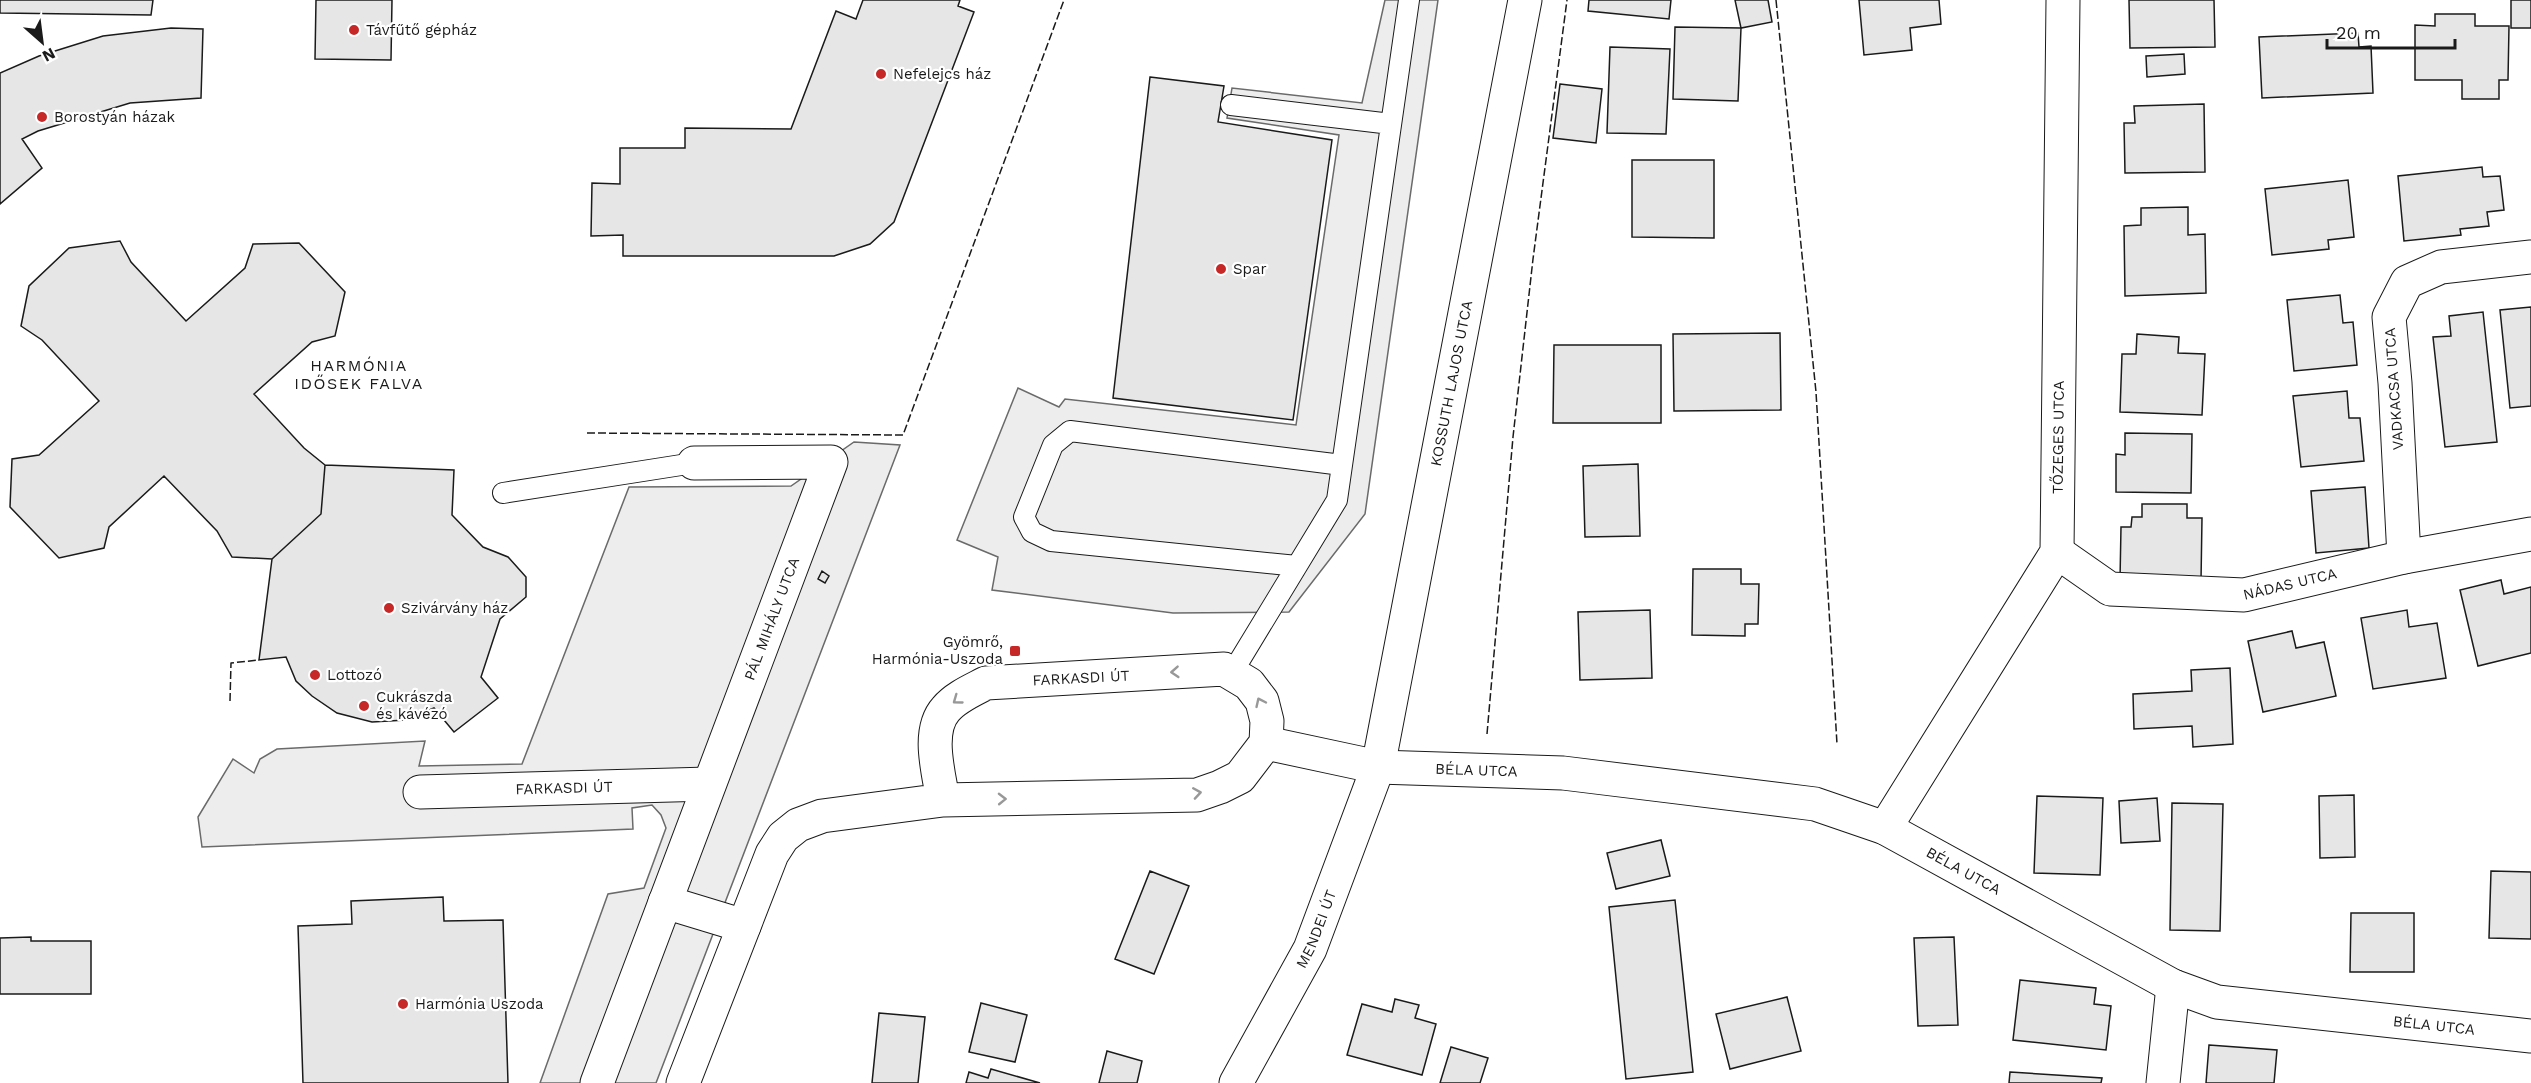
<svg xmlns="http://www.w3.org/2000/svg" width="2531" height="1083" font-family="'Work Sans',sans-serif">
<rect width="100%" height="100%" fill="#fff"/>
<path fill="#ededed" stroke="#6a6a6a" stroke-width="1.5" d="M 1385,0 L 1438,0 L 1365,514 L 1289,612 L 1173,613 L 992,590 L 998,557 L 957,540 L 1018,388 L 1059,407 L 1065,399 L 1296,425 L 1339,135 L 1227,118 L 1232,88 L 1362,103 Z
M 854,442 L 900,445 L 656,1083 L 540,1083 L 608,894 L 644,888 L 666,828 L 661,815 L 652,805 L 632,808 L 633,829 L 202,847 L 198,817 L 233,759 L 254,773 L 260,759 L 277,749 L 425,741 L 419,766 L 522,764 L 629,487 L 791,486 Z"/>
<path fill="#e6e6e6" stroke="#1a1a1a" stroke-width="1.5" d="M 0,0 L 153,0 L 151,15 L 0,13 Z
M 316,0 L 392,0 L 391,60 L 315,59 Z
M 863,0 L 960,0 L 958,6 L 974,12 L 894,222 L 870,244 L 834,256 L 623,256 L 623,235 L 591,236 L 592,183 L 620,184 L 620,148 L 685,148 L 685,128 L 791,129 L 836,11 L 856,19 Z
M 1589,0 L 1671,0 L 1669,19 L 1588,11 Z
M 1735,0 L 1768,0 L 1772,22 L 1741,28 Z
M 1859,0 L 1939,0 L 1941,24 L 1910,28 L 1912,50 L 1864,55 Z
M 2129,0 L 2214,0 L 2215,47 L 2130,48 Z
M 2511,0 L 2531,0 L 2531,28 L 2511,28 Z
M 2435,14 L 2475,14 L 2475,26 L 2509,26 L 2508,80 L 2499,80 L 2499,99 L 2462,99 L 2462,80 L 2415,80 L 2415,25 L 2435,26 Z
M 1675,27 L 1741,28 L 1738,101 L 1673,99 Z
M 171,28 L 203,29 L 201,98 L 130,103 L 38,131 L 22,139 L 42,168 L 0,204 L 0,73 L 39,56 L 103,36 Z
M 2358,33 L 2359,47 L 2371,46 L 2373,93 L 2262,98 L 2259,37 Z
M 1610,47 L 1670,49 L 1666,134 L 1607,133 Z
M 2184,54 L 2185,74 L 2147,77 L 2146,56 Z
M 1150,77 L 1224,86 L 1218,122 L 1332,140 L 1293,420 L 1113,398 Z
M 1560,84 L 1602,89 L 1596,143 L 1553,138 Z
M 2204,104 L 2205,172 L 2125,173 L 2124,123 L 2135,123 L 2134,106 Z
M 1632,160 L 1714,160 L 1714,238 L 1632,237 Z
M 2482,167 L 2483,177 L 2500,176 L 2504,210 L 2487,212 L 2489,226 L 2460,229 L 2461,235 L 2404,241 L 2398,176 Z
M 2348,180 L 2354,237 L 2328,240 L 2329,249 L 2272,255 L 2265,189 Z
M 2188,207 L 2188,235 L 2205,234 L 2206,293 L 2125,296 L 2124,226 L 2141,225 L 2141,208 Z
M 120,241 L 131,262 L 186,321 L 245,268 L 253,244 L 299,243 L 345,292 L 335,336 L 312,342 L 254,394 L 304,448 L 325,465 L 321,514 L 272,559 L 232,557 L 217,531 L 164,476 L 109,527 L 104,548 L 59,558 L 10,507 L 12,459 L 39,455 L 99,401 L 42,340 L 21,326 L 29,286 L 69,248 Z
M 2340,295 L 2343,323 L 2353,322 L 2357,365 L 2294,371 L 2287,300 Z
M 2531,307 L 2531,406 L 2510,408 L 2500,310 Z
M 2483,312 L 2497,442 L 2445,447 L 2433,337 L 2451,336 L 2449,316 Z
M 1780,333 L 1781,410 L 1674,411 L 1673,334 Z
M 2137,334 L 2179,337 L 2178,353 L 2205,354 L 2202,415 L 2120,412 L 2122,354 L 2136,354 Z
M 1554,345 L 1661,345 L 1661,423 L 1553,423 Z
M 2347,391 L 2349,418 L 2360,418 L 2364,461 L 2301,467 L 2293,396 Z
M 2125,433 L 2192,434 L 2191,493 L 2116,492 L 2116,454 L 2125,455 Z
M 1638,464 L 1640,536 L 1585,537 L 1583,466 Z
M 325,465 L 454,470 L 452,515 L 483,547 L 508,557 L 526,577 L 526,597 L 500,619 L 481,677 L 498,698 L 454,732 L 434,708 L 406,720 L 372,722 L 337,713 L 312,696 L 296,681 L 286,657 L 259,660 L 272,559 L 321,514 Z
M 2365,487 L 2369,548 L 2316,553 L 2311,491 Z
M 2142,504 L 2187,504 L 2187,518 L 2202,518 L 2201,581 L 2120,580 L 2121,527 L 2131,527 L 2132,517 L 2142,517 Z
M 1693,569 L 1741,569 L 1741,584 L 1759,584 L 1758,624 L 1745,624 L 1745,636 L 1692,635 Z
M 822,571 L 829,576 L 825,583 L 818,579 Z
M 2501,580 L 2504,594 L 2531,587 L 2531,653 L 2478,666 L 2460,590 Z
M 1650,610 L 1652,678 L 1580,680 L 1578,612 Z
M 2407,610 L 2409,627 L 2437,623 L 2446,678 L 2373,689 L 2361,618 Z
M 2292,631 L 2296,648 L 2324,642 L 2336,696 L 2263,712 L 2248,641 Z
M 2230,668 L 2233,744 L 2193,747 L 2192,726 L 2134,729 L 2133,694 L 2192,691 L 2191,670 Z
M 2354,795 L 2355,857 L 2320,858 L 2319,796 Z
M 2037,796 L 2103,798 L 2100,875 L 2034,873 Z
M 2157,798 L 2160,841 L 2121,843 L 2119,801 Z
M 2172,803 L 2223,804 L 2220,931 L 2170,930 Z
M 1661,840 L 1670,876 L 1616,889 L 1607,853 Z
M 1150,871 L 1189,886 L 1154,974 L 1115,959 Z
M 2491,871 L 2531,872 L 2531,939 L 2489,938 Z
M 443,897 L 444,921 L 503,920 L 508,1083 L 303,1083 L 298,926 L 352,924 L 351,901 Z
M 1675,900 L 1693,1072 L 1626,1079 L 1609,907 Z
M 2351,913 L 2414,913 L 2414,972 L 2350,972 Z
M 31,937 L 31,941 L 91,941 L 91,994 L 0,994 L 0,938 Z
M 1954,937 L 1958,1025 L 1918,1026 L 1914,938 Z
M 2020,980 L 2096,988 L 2094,1004 L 2111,1006 L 2106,1050 L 2013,1040 Z
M 1787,997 L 1801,1051 L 1730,1069 L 1716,1014 Z
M 1395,999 L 1419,1005 L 1415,1018 L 1436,1024 L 1422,1075 L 1347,1055 L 1362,1004 L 1392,1012 Z
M 981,1003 L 1027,1015 L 1015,1062 L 969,1052 Z
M 879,1013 L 925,1017 L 918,1083 L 872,1083 Z
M 2209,1045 L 2277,1050 L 2274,1083 L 2206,1083 Z
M 1451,1047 L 1488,1058 L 1480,1083 L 1440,1083 Z
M 1107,1051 L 1142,1061 L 1137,1083 L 1099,1083 Z
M 991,1069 L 1040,1083 L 966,1083 L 969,1072 L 988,1078 Z
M 2010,1072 L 2102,1078 L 2101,1083 L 2009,1083 Z"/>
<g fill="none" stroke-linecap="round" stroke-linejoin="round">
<g stroke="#1a1a1a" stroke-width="22">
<path id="lane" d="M 1231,105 L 1391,124
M 503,493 L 694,463
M 1297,566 L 1051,541 L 1032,532 L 1024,517 L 1053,445 L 1070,431 L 1342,465
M 1232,673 L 1337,500 L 1409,0"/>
</g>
<g stroke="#1a1a1a" stroke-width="35">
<g id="street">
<path id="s1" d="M 2057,552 L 2110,589 L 2244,595 L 2404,557 L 2531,534"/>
<path d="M 2404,557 L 2395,383 L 2389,317 L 2407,282 L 2441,267 L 2531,257"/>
<path id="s2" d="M 1266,743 L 1378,767 L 1563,773 L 1815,804 L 1885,828 L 2173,986 L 2217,1002 L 2531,1036"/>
<path id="s3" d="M 420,792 L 709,784"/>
<path id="s4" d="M 1885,828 L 2057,552 L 2063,0"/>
<path d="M 665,902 L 744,926"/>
<path id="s5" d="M 597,1083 L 831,462 L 694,463"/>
<path d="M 683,1083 L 772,854 L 783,837 L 798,825 L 822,816 L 943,800 L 1197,795 L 1220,787 L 1240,777 L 1266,743 L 1267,721 L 1262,701 L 1249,684 L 1224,669 L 986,683 C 973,690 956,697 946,709 C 926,731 939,774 943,800"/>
<path d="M 2163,1083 L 2173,986"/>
</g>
</g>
<g stroke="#1a1a1a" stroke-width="35">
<g id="secondary">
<path id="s6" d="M 1236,1083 L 1310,949 L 1378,767 L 1525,0"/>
</g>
</g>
<use href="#lane" stroke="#fff" stroke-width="20"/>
<use href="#street" stroke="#fff" stroke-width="33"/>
<use href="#secondary" stroke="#fff" stroke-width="33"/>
<path stroke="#1a1a1a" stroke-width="1.5" stroke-dasharray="8 3" stroke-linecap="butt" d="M 1776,0 L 1816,392 L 1837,744
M 587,433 L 903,435 L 1064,0
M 230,701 L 231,663 L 259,660
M 1487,734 L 1513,437 L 1533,259 L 1567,0"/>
</g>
<defs><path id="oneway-chevron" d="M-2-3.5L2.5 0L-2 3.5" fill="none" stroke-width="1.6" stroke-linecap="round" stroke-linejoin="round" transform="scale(1.5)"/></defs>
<g stroke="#989898">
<use href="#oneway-chevron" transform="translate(1175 672) rotate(176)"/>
<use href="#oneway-chevron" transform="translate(957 700) rotate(144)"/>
<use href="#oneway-chevron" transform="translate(1260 702) rotate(-115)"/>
<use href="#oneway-chevron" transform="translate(1197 793) rotate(-9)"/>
<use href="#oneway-chevron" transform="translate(1002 799) rotate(-1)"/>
</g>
<g fill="#c62828" stroke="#fff" stroke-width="2">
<circle cx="354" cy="30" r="6"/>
<circle cx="881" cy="74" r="6"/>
<circle cx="42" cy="117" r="6"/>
<circle cx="1221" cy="269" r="6"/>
<circle cx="389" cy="608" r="6"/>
<rect x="1009" y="645" width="12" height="12" rx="3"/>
<circle cx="315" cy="675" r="6"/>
<circle cx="364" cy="706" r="6"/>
<circle cx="403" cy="1004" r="6"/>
</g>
<g text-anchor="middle" stroke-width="4.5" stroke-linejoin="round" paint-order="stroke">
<g font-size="15" fill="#1a1a1a" stroke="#fff" text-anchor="start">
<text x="366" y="35">Távfűtő gépház</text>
<text x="893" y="79">Nefelejcs ház</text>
<text x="54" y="122">Borostyán házak</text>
<text x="1233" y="274">Spar</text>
<text x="401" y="613">Szivárvány ház</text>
<text x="1003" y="647" text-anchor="end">Gyömrő,<tspan x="1003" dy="17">Harmónia-Uszoda</tspan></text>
<text x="327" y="680">Lottozó</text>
<text x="376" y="702">Cukrászda<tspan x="376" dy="17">és kávézó</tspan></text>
<text x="415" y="1009">Harmónia Uszoda</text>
</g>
<g font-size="15" fill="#1a1a1a" stroke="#fff">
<text dy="5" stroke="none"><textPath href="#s6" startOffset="738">KOSSUTH LAJOS UTCA</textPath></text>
<text transform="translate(2394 389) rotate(-94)" y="5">VADKACSA UTCA</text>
<text dy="5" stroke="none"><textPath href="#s4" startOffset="440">TŐZEGES UTCA</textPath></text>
<text dy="5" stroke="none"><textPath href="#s1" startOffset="246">NÁDAS UTCA</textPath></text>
<text dy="5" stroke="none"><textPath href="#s5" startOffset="496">PÁL MIHÁLY UTCA</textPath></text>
<text transform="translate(1081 678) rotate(-3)" y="5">FARKASDI ÚT</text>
<text dy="5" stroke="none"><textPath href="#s2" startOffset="213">BÉLA UTCA</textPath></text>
<text dy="5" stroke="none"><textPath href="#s3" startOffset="144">FARKASDI ÚT</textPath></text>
<text dy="5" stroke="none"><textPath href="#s2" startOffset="717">BÉLA UTCA</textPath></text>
<text dy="5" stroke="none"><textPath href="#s6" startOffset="174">MENDEI ÚT</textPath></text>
<text dy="5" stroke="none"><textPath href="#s2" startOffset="1221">BÉLA UTCA</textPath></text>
</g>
<g font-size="16" letter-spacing="1.5" fill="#1a1a1a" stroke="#fff">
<text x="359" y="371">HARMÓNIA<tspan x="359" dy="18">IDŐSEK FALVA</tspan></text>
</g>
</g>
<g transform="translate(42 42) rotate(152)" stroke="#ffffff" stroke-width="4.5" paint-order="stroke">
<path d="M0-4.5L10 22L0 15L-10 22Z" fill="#1a1a1a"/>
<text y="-9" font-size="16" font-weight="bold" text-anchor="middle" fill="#1a1a1a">N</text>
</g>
<path d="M2327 39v9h128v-9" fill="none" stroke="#1a1a1a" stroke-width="3"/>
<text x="2336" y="39" font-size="18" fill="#1a1a1a" stroke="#ffffff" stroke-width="4.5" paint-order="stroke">20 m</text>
</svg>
